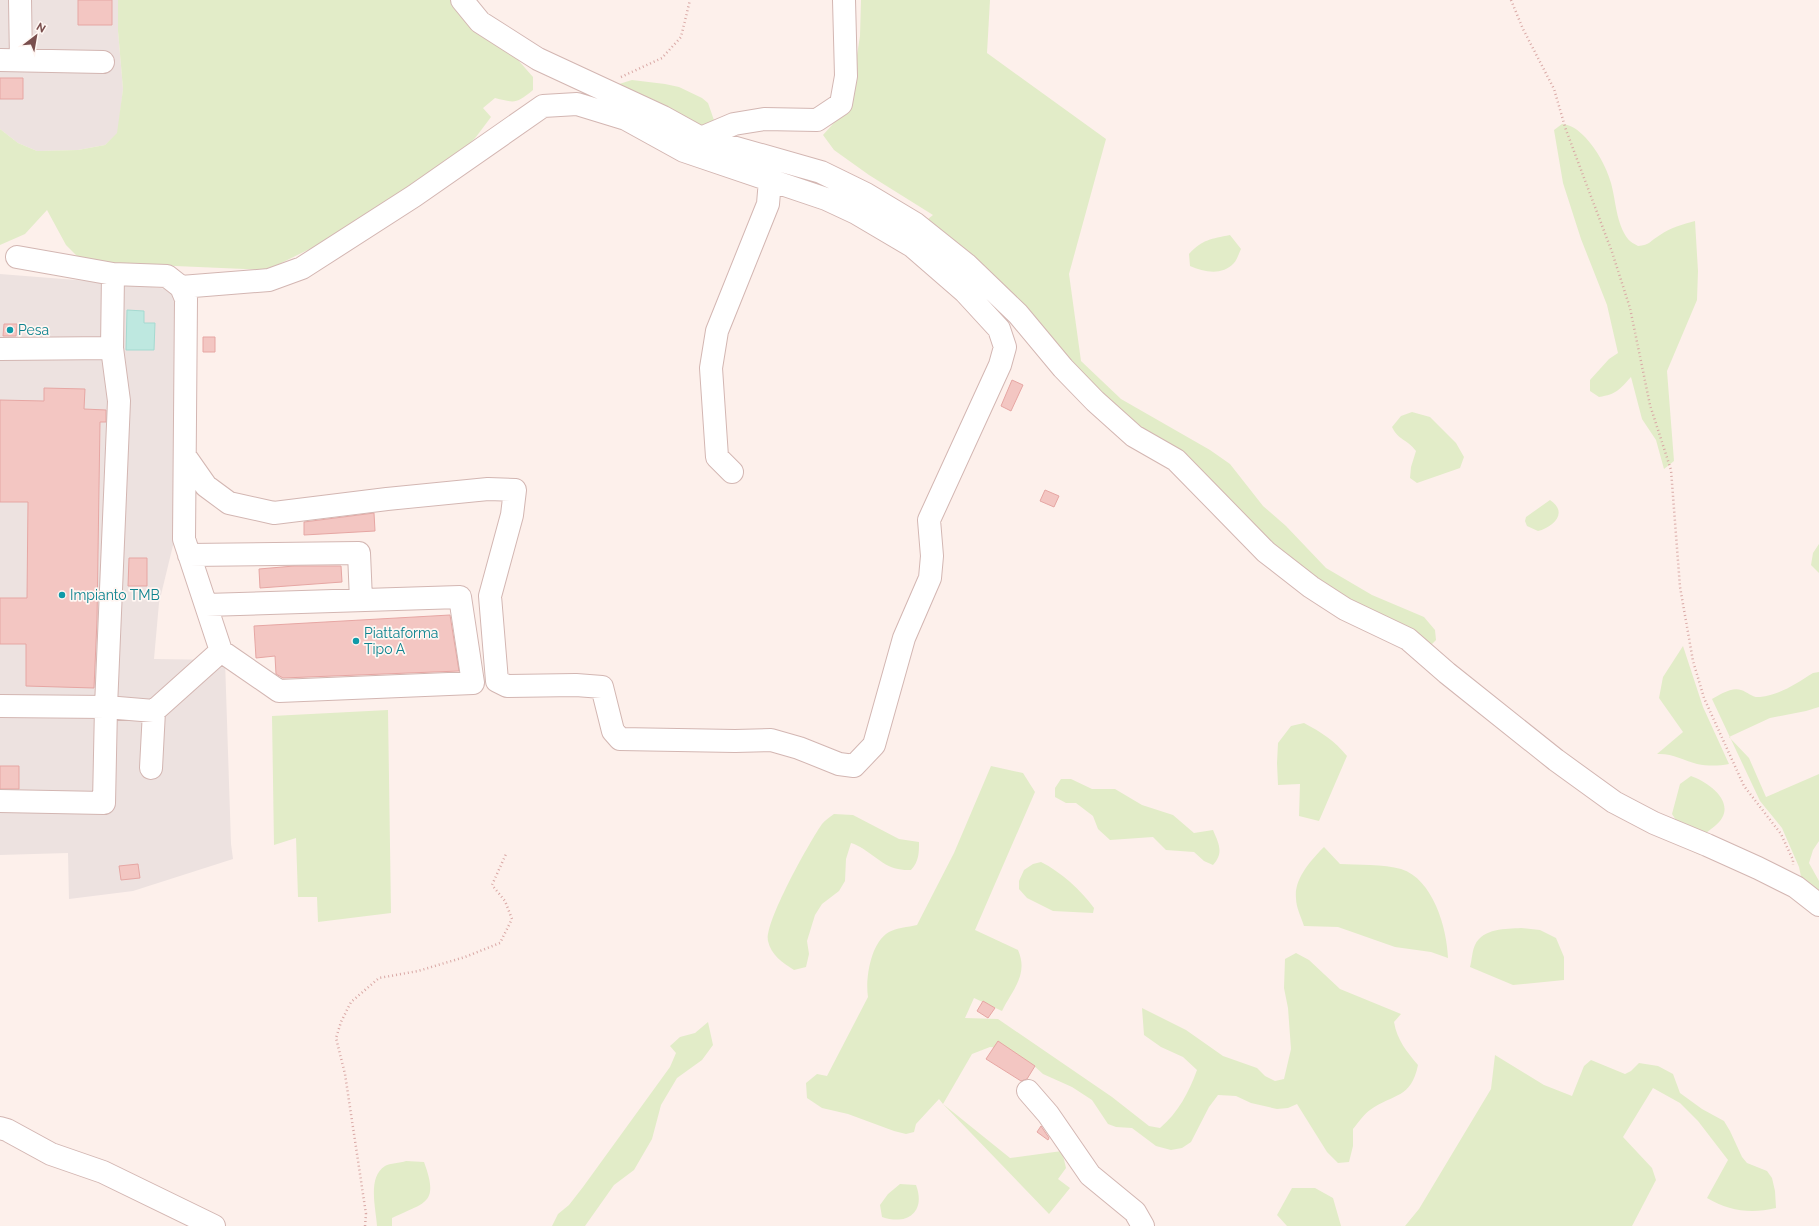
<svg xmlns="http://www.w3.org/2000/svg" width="1819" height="1226" font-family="Raleway,sans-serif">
<rect width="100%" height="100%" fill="#fdf0eb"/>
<path fill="#ede2e0" d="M 0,0 L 118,0 L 118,31 L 123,89 L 118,133 L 105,145 L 78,150 L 37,151 L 18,143 L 0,129 Z
M 0,274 L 127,284 L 176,290 L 176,533 L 159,603 L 154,659 L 225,660 L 231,844 L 233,859 L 133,891 L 69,899 L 68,853 L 0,855 Z"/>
<path fill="#e2ecc8" d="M 118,0 L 452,0 L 511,52 L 533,77 L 533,90 C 516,104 515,103 495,98 L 483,108 L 491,117 L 476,137 L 438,177 L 338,235 L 267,270 L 83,262 L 66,245 L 47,210 L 25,234 L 0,245 L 0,129 L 18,143 L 37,151 L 78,150 L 105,145 L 117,133 L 123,89 L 118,31 Z
M 861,0 L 990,0 L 987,53 L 1106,139 L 1069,274 L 1081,361 L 1121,399 L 1210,450 L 1230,464 L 1263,506 L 1286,526 L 1326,568 L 1372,595 L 1424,617 L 1435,630 L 1436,640 L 1430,646 L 1321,586 L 1142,438 L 927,224 L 928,219 L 933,215 L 869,175 L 834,150 L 823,135 L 849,106 L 860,36 Z
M 632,80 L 665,84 L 679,87 L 702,98 L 708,103 L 716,126 L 706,129 L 619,84 Z
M 1562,124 C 1572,125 1578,130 1585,137 C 1597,150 1606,166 1611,183 C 1616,201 1616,223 1628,239 C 1630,242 1635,244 1638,246 C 1650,245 1650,241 1660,235 C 1670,228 1683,224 1695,221 L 1698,271 L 1697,300 L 1667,371 L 1674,461 L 1664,469 L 1656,440 L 1642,419 L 1631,377 C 1619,390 1617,394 1599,397 L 1590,391 L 1590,380 L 1609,359 L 1618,353 L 1607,305 L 1581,239 L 1563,183 L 1554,130 Z
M 1230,235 L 1241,249 C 1239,253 1237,260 1234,263 C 1222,276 1204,272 1190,266 L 1189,254 C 1203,239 1211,239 1230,235 Z
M 1412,412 L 1430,417 L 1456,443 L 1464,457 L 1460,468 L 1417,483 L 1410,478 L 1411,467 L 1416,451 C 1407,439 1398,440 1392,427 L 1401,416 Z
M 1550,500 C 1569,513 1553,527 1538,531 L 1527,526 L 1525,521 L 1526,517 Z
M 1819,544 L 1819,573 L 1811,565 L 1813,553 Z
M 1683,646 L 1703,707 L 1729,764 C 1718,766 1708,766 1697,764 C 1683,760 1672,753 1657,754 L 1683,732 L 1659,698 L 1663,677 Z
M 1819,672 L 1819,707 L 1806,711 L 1770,718 L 1729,737 L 1749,758 L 1766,797 L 1819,774 L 1819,841 L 1813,850 L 1809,863 L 1819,881 L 1819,902 L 1803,886 L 1799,867 L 1782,828 L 1760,801 L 1712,699 C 1720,695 1731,687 1741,690 C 1748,692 1752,698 1760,697 C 1780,695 1797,683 1813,673 Z
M 388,710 L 391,913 L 318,922 L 317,897 L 298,897 L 296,838 L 274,845 L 272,716 Z
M 1304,723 C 1321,732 1335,741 1347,756 L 1319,821 L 1299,816 L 1300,784 L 1278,785 L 1277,763 L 1278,743 L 1291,726 Z
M 991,766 L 1023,773 L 1035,792 L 975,930 L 1018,950 C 1029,975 1012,990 1002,1011 L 974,998 L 965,1018 L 998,1019 L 1112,1097 L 1149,1126 L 1160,1128 C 1178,1113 1189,1092 1197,1070 L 1183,1057 L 1161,1047 L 1144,1035 L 1142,1008 L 1186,1030 L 1223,1056 L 1257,1068 L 1265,1076 L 1275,1081 L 1284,1079 L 1291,1049 L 1288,1008 L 1284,988 L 1285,959 L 1296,953 L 1309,960 L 1340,989 L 1401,1014 L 1394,1022 C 1397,1040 1407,1052 1418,1065 C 1411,1099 1394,1093 1370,1110 C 1363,1115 1358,1123 1353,1129 L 1353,1146 L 1349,1162 L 1338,1163 L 1327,1152 L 1297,1104 L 1288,1108 L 1277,1109 L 1251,1103 L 1236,1096 L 1218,1095 L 1209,1107 L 1191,1142 L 1182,1148 L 1171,1150 L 1156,1146 L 1132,1128 L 1116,1127 L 1108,1124 L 1092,1100 L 1072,1087 L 1043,1074 L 1032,1064 L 1015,1054 L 1000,1048 L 990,1047 L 972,1054 L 943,1104 L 1010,1158 L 1062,1151 L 1066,1168 L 1058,1179 L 1070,1188 L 1049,1214 L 943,1104 L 939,1099 L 916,1124 L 914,1132 L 906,1134 L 894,1131 L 848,1114 L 822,1108 L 807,1098 L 806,1083 L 817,1074 L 827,1076 L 868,997 C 865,978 871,942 889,932 C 896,928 908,927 917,925 L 954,853 Z
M 1691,776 C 1706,781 1733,799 1722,818 C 1719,824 1709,830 1704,835 L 1704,849 L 1700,855 L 1675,843 L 1679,825 L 1672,814 L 1680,784 Z
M 1061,779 L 1071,779 L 1092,789 L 1115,789 L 1142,805 L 1173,815 L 1194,833 L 1213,830 C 1219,844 1224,853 1213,865 L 1204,861 L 1194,852 L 1166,850 L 1153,837 L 1110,840 L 1098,829 L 1093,816 L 1076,803 L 1066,803 L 1055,797 L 1055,788 Z
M 834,814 L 853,815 L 899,839 L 919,842 C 919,853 919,861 911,870 C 907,870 902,870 898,869 C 881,866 868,848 851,843 L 846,859 L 845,881 L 839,891 L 822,904 L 815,915 L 807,941 L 809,954 L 806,967 L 794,970 C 783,963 771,955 768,941 C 764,923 810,841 822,824 C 825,820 830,817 834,814 Z
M 1324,847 L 1340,864 C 1357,865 1384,864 1401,869 C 1433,879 1447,928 1448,958 L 1431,952 L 1395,947 L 1338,927 L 1304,926 C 1301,917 1296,907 1296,898 C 1294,879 1311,860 1324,847 Z
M 1041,862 C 1061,872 1081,890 1094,908 L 1093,913 L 1053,911 L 1027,898 L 1019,889 L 1019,881 L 1024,870 L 1033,864 Z
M 1521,928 L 1540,930 L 1556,938 L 1564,957 L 1564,980 L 1513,985 L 1470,967 C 1472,960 1472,951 1475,945 C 1483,928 1506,929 1521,928 Z
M 708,1022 L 713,1045 L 702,1060 L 677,1078 L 661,1105 L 652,1139 L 634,1170 L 614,1185 L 585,1226 L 552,1226 L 558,1214 L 569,1205 L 583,1187 L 670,1067 L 676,1053 L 670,1046 L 680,1037 L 695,1033 Z
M 1495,1055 L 1544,1085 L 1572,1096 L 1584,1066 L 1591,1060 L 1625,1074 L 1631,1071 L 1639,1063 L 1658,1066 L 1673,1074 L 1680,1093 L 1702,1109 L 1724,1121 L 1730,1131 L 1742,1157 L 1747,1163 L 1767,1171 L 1772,1178 L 1775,1191 L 1776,1208 C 1751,1214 1729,1211 1707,1198 L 1728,1160 L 1698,1121 L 1680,1103 L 1653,1088 L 1623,1137 L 1652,1168 L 1656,1180 L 1632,1226 L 1405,1226 L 1419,1209 L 1491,1089 Z
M 406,1161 L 424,1162 C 440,1205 424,1202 392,1218 L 392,1226 L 377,1226 C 376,1209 367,1177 385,1166 C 390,1163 400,1163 406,1161 Z
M 900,1184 L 916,1185 C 926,1211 908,1226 882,1217 L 880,1205 L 888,1194 Z
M 1292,1188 L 1315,1188 L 1333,1198 L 1341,1226 L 1287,1226 L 1277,1215 Z"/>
<path fill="#bee8e0" stroke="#a5dad1" d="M 127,310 L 144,311 L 144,323 L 155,323 L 154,350 L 126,350 Z"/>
<path fill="#f3c6c2" stroke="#e6a6a3" d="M 78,0 L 112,0 L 112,25 L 78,25 Z
M 0,78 L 23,78 L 23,99 L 0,99 Z
M 4,324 L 17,324 L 16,336 L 3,336 Z
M 203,337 L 215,337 L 215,352 L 203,352 Z
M 1012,380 L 1023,385 L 1011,411 L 1001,406 Z
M 44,388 L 85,389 L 84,409 L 106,410 L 106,422 L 100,422 L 97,620 L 94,688 L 26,686 L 26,644 L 0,644 L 0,598 L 27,598 L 28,502 L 0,502 L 0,400 L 44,401 Z
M 1045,490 L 1059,496 L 1054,507 L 1040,501 Z
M 374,513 L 375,531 L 304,535 L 304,522 Z
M 129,558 L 147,558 L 147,586 L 128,586 Z
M 294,566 L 341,566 L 342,582 L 260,588 L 259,569 Z
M 450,615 L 459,671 L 283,678 L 276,674 L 275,656 L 256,658 L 254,626 Z
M 0,766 L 19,766 L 19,789 L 0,789 Z
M 138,864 L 140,878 L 121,880 L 119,866 Z
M 983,1001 L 995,1008 L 988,1018 L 977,1011 Z
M 998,1041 L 1035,1066 L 1027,1079 L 1021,1081 L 986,1059 Z
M 1041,1126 L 1049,1138 L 1048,1140 L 1037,1132 Z"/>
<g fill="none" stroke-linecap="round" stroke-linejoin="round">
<g stroke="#d3b6b2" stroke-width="24">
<path id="minor" d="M 20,0 L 21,60
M 462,0 L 480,22 L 538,59 L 663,117 L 701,138 L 821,172 L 866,194 L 916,224 L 966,264 L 1018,314 L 1063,368 L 1095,401 L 1134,436 L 1176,460 L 1266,552 L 1311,587 L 1345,609 L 1408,639 L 1447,673 L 1556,760 L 1614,802 L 1654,823 L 1707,845 L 1758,868 L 1796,887 L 1819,905
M 0,60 L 103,62
M 701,138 L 734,124 L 764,119 L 817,120 L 841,104 L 846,76 L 844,0
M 17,257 L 113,274
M 181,287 L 269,280 L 302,268 L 414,196 L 543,106 L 577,104 L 626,119 L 684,151 L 826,199 L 856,213 L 912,246 L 965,292 L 999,329 L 1005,347 L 1000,365 L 929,520 L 932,556 L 930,578 L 904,638 L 874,745 L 854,766 L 839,764 L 799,748 L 771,740 L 735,741 L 620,739 L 613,731 L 602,687 L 576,685 L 507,686 L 497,681 L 490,596 L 512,515 L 515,490 L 488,489 L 387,499 L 274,513 L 229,503 L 206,486 L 185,456
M 0,349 L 112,348 L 113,274 L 167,276 L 181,287 L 186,299 L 184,539 L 221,651 L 279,691 L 473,683 L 460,597 L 206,605
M 732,472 L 717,457 L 711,368 L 717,331 L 768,204 L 770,180
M 189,555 L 359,553 L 361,600
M 0,706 L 106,707 L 154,711 L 221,651
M 151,768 L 154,711
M 0,801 L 104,803 L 106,707 L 119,401 L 112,348
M 1028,1091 L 1048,1114 L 1090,1175 L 1135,1212 L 1143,1226
M 0,1128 L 7,1130 L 51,1154 L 103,1172 L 214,1226"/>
</g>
<path stroke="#d9a8a5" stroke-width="2.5" stroke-dasharray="1 3" stroke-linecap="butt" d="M 1511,0 L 1523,29 L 1554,89 L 1566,130 L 1612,252 L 1630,308 L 1650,405 L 1671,470 L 1680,587 L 1693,661 L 1704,698 L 1744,786 L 1781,834 L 1793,860 L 1793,865
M 621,77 L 662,58 L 681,37 L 690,0
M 365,1226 L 366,1214 L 345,1074 L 336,1038 L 341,1022 L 351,1002 L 379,978 L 418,971 L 465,957 L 500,943 L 512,919 L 505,901 L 492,885 L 506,854"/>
<use href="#minor" stroke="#fff" stroke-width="22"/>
</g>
<g fill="#0f9aa8" stroke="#fff6f2" stroke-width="1.5">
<circle cx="10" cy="330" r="4"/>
<circle cx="62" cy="595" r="4"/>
<circle cx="356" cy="641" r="4"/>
</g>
<g text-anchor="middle" stroke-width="3.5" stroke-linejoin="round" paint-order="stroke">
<g font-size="14" fill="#0d838f" stroke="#fff6f2" text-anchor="start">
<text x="18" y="335">Pesa</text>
<text x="70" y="600">Impianto TMB</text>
<text x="364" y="638">Piattaforma<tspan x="364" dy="16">Tipo A</tspan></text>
</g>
</g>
<g transform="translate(36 36) rotate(31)" stroke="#fff6f2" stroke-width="3" paint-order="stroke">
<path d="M0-3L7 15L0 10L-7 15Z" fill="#794e4d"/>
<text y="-6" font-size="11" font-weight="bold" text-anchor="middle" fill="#794e4d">N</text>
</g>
</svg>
